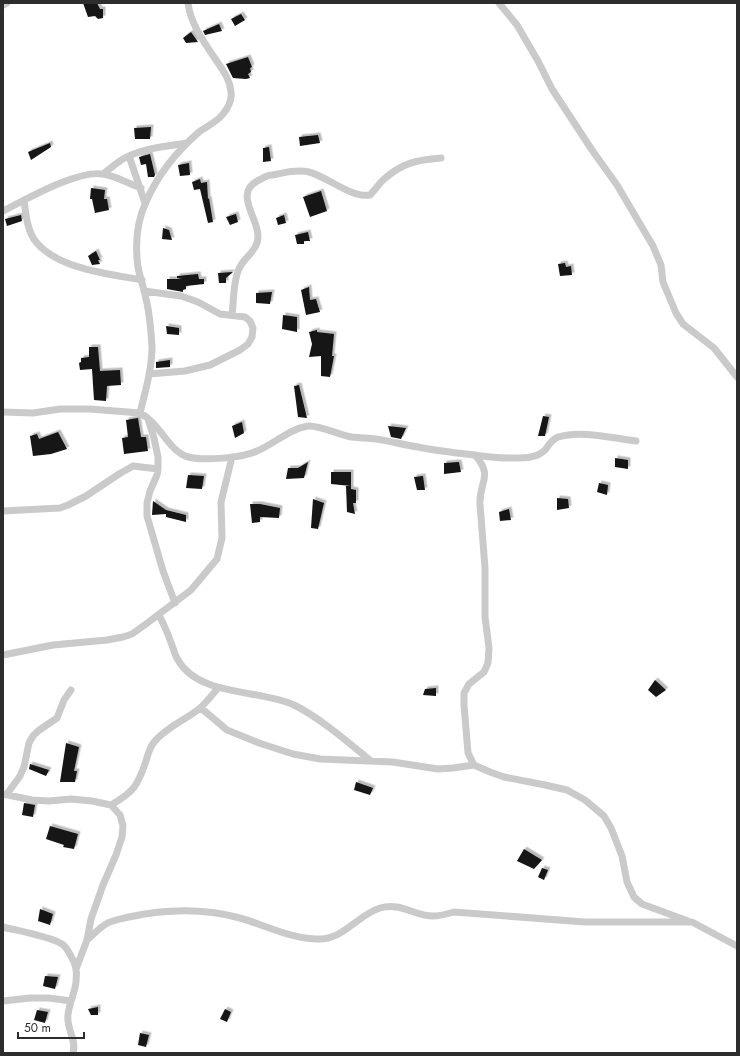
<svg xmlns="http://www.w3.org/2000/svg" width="740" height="1056" font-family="Jost,sans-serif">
<defs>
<filter id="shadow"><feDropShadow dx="2.5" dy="-2.5" stdDeviation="0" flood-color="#0004"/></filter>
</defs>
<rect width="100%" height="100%" fill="#fff"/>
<path fill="#141414" filter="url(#shadow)" d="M 83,3 L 97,3 L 100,9 L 103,9 L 103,18 L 98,19 L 95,16 L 88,17 Z
M 241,14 L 245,20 L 235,26 L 231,19 Z
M 219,24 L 222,31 L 205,35 L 203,31 Z
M 191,32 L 198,42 L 186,43 L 183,38 Z
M 248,57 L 252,67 L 250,68 L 251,72 L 248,74 L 250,78 L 246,79 L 233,78 L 226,64 Z
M 151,127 L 150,139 L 135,139 L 134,128 Z
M 318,135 L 320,143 L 300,146 L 299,137 Z
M 50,143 L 51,147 L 31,160 L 28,152 Z
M 269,147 L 271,161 L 263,162 L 263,148 Z
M 150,154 L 155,175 L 154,177 L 148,177 L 146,164 L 141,165 L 139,157 Z
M 189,163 L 190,175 L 180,176 L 178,165 Z
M 200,179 L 201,183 L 207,182 L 208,199 L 209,198 L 213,222 L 208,223 L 200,189 L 194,190 L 192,182 Z
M 91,188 L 105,190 L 104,199 L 107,199 L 109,210 L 95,213 L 92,199 L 90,199 Z
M 321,191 L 327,211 L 310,217 L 303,197 Z
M 236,214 L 238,222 L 230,225 L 226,217 Z
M 21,215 L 22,221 L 7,226 L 5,219 Z
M 284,215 L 286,223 L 278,225 L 276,218 Z
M 163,228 L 169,230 L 172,240 L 162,239 Z
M 308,232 L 310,241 L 304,241 L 304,244 L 297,244 L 295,235 Z
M 96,251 L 100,260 L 98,260 L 100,264 L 92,265 L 88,256 Z
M 565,263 L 566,267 L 571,266 L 572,275 L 560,276 L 558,264 Z
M 233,272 L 226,278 L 226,283 L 219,283 L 218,273 Z
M 198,274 L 199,279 L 204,279 L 204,284 L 186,286 L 186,289 L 183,290 L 183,292 L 167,289 L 167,279 L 182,279 L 177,278 L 177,276 Z
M 309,287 L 310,300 L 316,299 L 320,312 L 306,315 L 301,290 Z
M 272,292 L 270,304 L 256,303 L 256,293 Z
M 283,315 L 297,317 L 297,332 L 282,329 Z
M 166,326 L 179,328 L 179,335 L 167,334 Z
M 317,330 L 317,332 L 334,334 L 332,356 L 334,356 L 330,377 L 321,376 L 321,356 L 309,357 L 312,344 L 309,332 Z
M 89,347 L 98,347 L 100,371 L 120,370 L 121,385 L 107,386 L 106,401 L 94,400 L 92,369 L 80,370 L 79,363 L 81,362 L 81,358 L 89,357 Z
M 170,360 L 170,367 L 156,368 L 156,362 Z
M 299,385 L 307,418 L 298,417 L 294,386 Z
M 543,416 L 549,417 L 545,436 L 538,436 Z
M 138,418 L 141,437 L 146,437 L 148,451 L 124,454 L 122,438 L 128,437 L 126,420 Z
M 242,422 L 244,433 L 235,438 L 232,426 Z
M 388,426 L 406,428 L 401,439 L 391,437 Z
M 58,432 L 67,449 L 51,454 L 33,456 L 30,436 L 37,434 L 39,439 Z
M 615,458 L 628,460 L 628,469 L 615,467 Z
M 308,462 L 304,478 L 286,479 L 288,468 L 298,468 Z
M 459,462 L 461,472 L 444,474 L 444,463 Z
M 331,472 L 351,472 L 351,489 L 356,490 L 356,503 L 353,503 L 355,514 L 347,512 L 346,486 L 351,486 L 331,484 Z
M 188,475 L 204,476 L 202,489 L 186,488 Z
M 423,476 L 425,490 L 417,490 L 414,477 Z
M 599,483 L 608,485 L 607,495 L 597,492 Z
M 557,498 L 568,499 L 569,508 L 557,510 Z
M 313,499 L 324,503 L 318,529 L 311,528 Z
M 153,501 L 166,510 L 186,515 L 186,522 L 166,517 L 166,514 L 152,515 Z
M 250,504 L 260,504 L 280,508 L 279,518 L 260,517 L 260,522 L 252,523 Z
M 509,509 L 511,520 L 500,521 L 499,512 Z
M 655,680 L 666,690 L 656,697 L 648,690 Z
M 436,688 L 436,696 L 423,695 L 425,689 Z
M 66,743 L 79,747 L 74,771 L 77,771 L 75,782 L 60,782 Z
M 30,764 L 49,770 L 46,776 L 29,769 Z
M 356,782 L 373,788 L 370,795 L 354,790 Z
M 24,803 L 35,805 L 33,817 L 22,815 Z
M 50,826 L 78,834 L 74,849 L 63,847 L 64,845 L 46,839 Z
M 524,849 L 542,860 L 534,869 L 517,861 Z
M 542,868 L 548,870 L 544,880 L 538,877 Z
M 40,909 L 53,914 L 50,925 L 38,921 Z
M 45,976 L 58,977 L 55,989 L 43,986 Z
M 98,1007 L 98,1015 L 91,1015 L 88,1009 Z
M 225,1009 L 231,1012 L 227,1022 L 220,1019 Z
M 37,1010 L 48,1012 L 45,1023 L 34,1020 Z
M 140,1033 L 149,1035 L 146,1047 L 138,1045 Z"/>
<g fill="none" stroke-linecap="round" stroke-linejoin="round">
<path stroke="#cacaca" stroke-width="7" d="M 499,3 L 517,25 L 538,61 L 552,89 L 592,150 L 617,185 L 653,246 L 661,265 L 663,282 L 676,313 L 683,324 L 714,348 L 737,377
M 3,5 L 7,3
M 129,156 L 145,203
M 103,174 C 111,168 119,160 129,156 C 146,148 168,146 187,143
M 24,201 C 26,214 27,231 36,242 C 58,269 109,274 142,280
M 3,211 C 27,199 77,170 103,174 C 116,176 129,184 141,188
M 144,291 L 181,296 L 198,302 L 220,314 L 245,317 L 250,321 L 253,328 L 252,337 L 248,344 L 240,350 L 210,365 L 185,371 L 149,374
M 232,315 C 234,300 233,278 241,265 C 246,257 254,252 257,243 C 264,222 230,194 259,180 C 263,178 267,175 272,175 C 284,173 297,169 309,172 C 328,177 351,198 370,195 C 375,190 378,185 383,180 C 402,163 416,160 441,158
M 3,412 L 33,413 L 60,409 L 90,409 L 140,413 C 160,423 169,452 188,457 C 204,461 242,458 257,451 C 274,444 289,429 308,426 C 320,425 339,435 352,437 C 360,438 368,438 376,439 C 390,441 404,445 418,447 C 431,450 444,451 457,453 C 476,455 495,459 514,458 C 525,458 537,458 545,450 C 549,445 551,440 558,437 C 582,430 611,438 636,441
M 140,413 C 145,392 152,369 152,347 C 151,332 150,314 146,299 C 144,288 140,278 138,267 C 135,245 137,221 146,202 C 158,174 176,152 199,132 C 207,126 217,122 223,114 C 228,108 232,100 231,92 C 230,78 221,68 214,57 C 203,41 190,22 188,3
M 148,419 L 154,438 L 158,457 L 158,469 L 157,475 L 150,491 L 147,503 L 147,516 L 163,571 L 175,603
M 475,455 C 494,477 479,481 480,504 L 485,568 L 485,617 L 489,648 L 488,663 L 484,672 L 469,684 L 464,693 L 464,705 L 468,753 L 474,765 L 490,772 L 504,777 L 545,785 L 567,790 L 585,800 L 604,816 L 611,828 L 622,856 L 627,882 L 634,897 L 642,904 L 688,921
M 3,511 L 60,508 L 68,505 L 86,496 L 119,474 L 133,466 L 158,469
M 159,615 C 163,623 167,631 170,640 C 173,646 174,654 178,660 C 199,697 260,689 294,705 C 319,717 349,743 371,761
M 3,655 L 53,645 L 107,640 L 123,637 L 132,634 L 146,624 L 191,590 L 217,559 L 222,538 L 221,502 L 232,457
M 201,708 L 227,730 L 259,743 L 293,754 L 320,759 L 393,762 L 438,769 L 453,768 L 474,765
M 3,794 L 32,800 L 49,801 L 71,799 L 92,801 L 111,805 L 120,815 L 123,826 L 122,837 L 116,855 L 103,885 L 91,919 L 87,940 L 76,969
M 7,794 L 20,776 L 24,767 L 29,743 L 33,736 L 38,731 L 57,718 L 64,700 L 71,690
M 111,805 C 134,792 138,785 146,761 C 148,754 150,746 155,741 C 167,727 185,720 199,709 C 206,703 212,695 218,688
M 3,927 C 18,931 49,936 62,944 C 67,947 76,964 76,970 C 77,974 76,978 76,982 C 75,993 69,1003 68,1015 C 66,1029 77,1039 73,1053
M 87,940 C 93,935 99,928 106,924 C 112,920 121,919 129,917 C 166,909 203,908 240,918 C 265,925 289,938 316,939 C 343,941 357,915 380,908 C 401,902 414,916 433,916 C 440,916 447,914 454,912 L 585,922 L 692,922 L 737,946
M 3,1001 L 30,998 L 49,998 L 71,1001"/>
</g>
<rect width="740" height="1056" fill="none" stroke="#2d2d2d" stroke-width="8"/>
<path d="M18 1032v6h66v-6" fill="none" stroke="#2d2d2d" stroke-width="2"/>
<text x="24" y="1032" font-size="12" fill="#2d2d2d" stroke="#ffffff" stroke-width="3" paint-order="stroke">50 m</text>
</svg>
